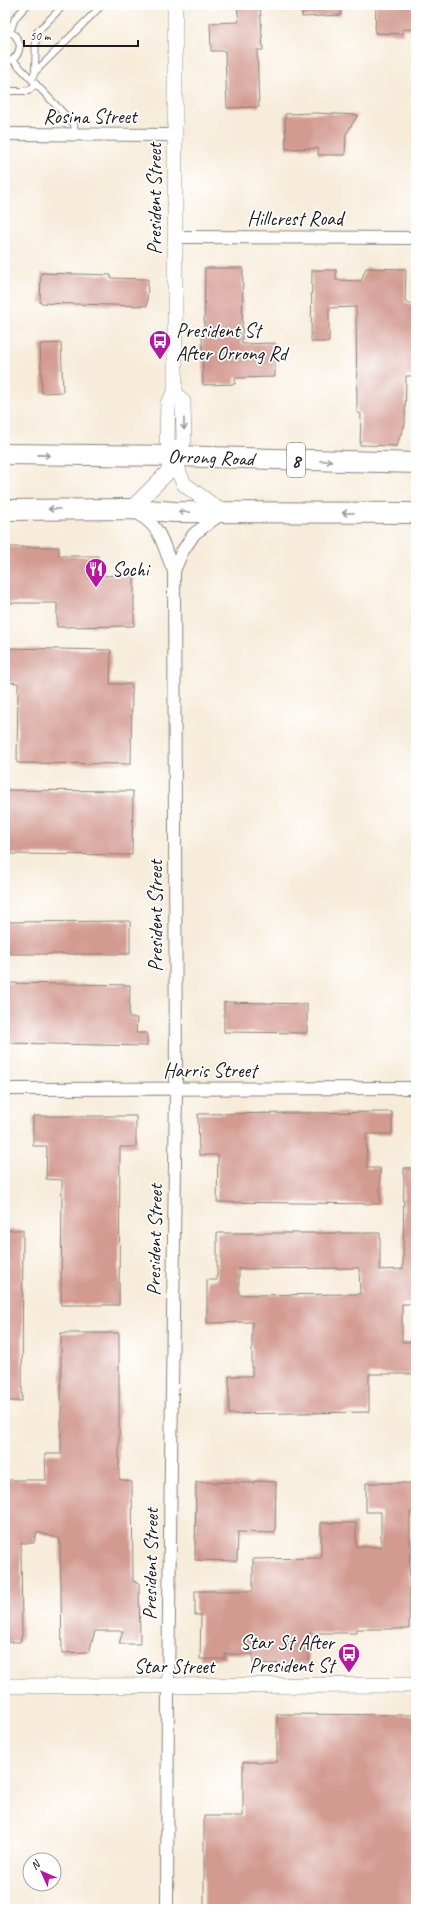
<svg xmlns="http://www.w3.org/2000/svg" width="421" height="1914" font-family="Caveat,sans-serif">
<rect width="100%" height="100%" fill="#fff"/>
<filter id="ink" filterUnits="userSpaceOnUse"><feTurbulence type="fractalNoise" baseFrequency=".025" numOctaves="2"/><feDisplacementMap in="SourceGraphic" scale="8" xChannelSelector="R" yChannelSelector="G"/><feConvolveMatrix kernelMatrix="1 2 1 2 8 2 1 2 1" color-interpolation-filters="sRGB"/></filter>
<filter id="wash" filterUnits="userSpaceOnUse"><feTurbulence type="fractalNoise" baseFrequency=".012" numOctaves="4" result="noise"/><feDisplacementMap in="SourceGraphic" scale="16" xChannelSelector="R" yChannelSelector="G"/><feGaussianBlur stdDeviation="0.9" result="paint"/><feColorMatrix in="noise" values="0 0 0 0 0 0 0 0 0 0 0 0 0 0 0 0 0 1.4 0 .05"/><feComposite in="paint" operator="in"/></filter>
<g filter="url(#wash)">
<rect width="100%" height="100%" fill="#f7ecda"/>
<g id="blocks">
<path fill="#d39a90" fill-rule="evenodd" d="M 237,5 L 260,5 L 263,50 L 257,50 L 259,107 L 227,108 L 225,51 L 211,51 L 210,23 L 239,22 Z
M 302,5 L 341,5 L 341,15 L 302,17 Z
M 376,5 L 416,5 L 416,30 L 403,29 L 403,34 L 375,33 Z
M 316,113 L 358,115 L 346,134 L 345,155 L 318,155 L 318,148 L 286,149 L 285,114 Z
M 205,268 L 243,268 L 242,344 L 275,343 L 275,377 L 235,378 L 235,384 L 203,385 L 202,333 L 204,333 Z
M 366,268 L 406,269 L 405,302 L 416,306 L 416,376 L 406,376 L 405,424 L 396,446 L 360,445 L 361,414 L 357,412 L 356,307 L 329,308 L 329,342 L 311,342 L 312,270 L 336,270 L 336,280 L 361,281 Z
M 41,273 L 111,275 L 111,278 L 148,279 L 147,306 L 40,303 Z
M 61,343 L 63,392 L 42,393 L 40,344 Z
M 5,547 L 59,547 L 59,556 L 98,556 L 98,576 L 134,575 L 134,626 L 57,627 L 57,603 L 5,603 Z
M 5,648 L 111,650 L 110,684 L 132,684 L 131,764 L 17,763 L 18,683 L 5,682 Z
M 5,790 L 133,791 L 132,855 L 5,854 Z
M 130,921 L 130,954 L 5,954 L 5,922 Z
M 5,983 L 130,985 L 129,1018 L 137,1018 L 136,1033 L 147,1033 L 147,1046 L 5,1043 Z
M 224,1002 L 307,1004 L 307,1033 L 224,1032 Z
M 392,1112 L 392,1134 L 366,1134 L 367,1168 L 380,1168 L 380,1204 L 217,1202 L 218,1155 L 199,1155 L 198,1114 Z
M 33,1116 L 136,1116 L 136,1147 L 120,1147 L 119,1305 L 61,1305 L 62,1180 L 46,1179 L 47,1146 L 33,1146 Z
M 404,1168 L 416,1168 L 416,1304 L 402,1304 L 402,1342 L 416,1342 L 416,1374 L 369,1374 L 369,1412 L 229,1414 L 229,1376 L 252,1376 L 252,1322 L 207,1323 L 207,1280 L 217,1280 L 217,1233 L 380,1233 L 380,1270 L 403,1269 ZM 359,1268 L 360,1294 L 239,1295 L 239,1269 Z
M 5,1230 L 23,1230 L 22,1401 L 5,1401 Z
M 61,1333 L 119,1333 L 119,1479 L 132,1482 L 133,1581 L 139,1583 L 140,1644 L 119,1644 L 123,1631 L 95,1631 L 89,1652 L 62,1653 L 60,1539 L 37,1532 L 34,1543 L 21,1543 L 22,1635 L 20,1642 L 5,1642 L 5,1480 L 46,1480 L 45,1454 L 61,1454 Z
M 254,1481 L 276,1482 L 275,1533 L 238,1532 L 237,1561 L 195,1560 L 196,1482 L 254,1483 Z
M 366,1483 L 416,1483 L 416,1512 L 410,1512 L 409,1629 L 356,1629 L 356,1633 L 309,1633 L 309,1663 L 253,1664 L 253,1654 L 225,1654 L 225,1659 L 200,1659 L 201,1615 L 195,1615 L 195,1591 L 253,1591 L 253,1559 L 321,1558 L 321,1523 L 356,1523 L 356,1547 L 381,1547 L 381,1512 L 366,1512 Z
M 277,1714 L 416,1715 L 416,1909 L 204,1909 L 204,1816 L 243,1816 L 243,1762 L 277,1762 Z"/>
</g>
</g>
<g filter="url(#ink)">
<use href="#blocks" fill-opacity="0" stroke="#8a847b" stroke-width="1"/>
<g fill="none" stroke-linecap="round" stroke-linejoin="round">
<g stroke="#8a847b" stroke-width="8">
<path id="service" d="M 5,30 L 15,35 L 20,45 C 19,54 15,61 5,62
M 10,32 L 15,18 L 27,5
M 13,60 L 71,121 L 74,124 L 75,134
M 35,72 L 36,33 L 64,5
M 32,79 L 35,72 L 102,5
M 5,91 L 28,91 L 36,84"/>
</g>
<g stroke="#8a847b" stroke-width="14">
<path id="minor" d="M 5,134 L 175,135
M 174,237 L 416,238
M 136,512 C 164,529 161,543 174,571
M 5,1089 L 416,1088
M 167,1909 L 168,1686 L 176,1089 L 174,571 L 182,552 L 194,534 L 222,513"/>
</g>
<g stroke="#8a847b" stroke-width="16">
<path id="tertiary" d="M 175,5 L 175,393 L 168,403 L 167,440 L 175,456 L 179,473 L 184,484 L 223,513
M 131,509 L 167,473 L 184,440 L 183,402 L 175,393
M 5,1686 L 416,1685"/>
</g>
<g stroke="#8a847b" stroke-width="22">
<path id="trunk" d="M 5,454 L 175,456 L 416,463
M 5,510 L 131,509 L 175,512 L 416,513"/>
</g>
<use href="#service" stroke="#fff" stroke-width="6"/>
<use href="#minor" stroke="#fff" stroke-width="12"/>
<use href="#tertiary" stroke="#fff" stroke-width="15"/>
<use href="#trunk" stroke="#fff" stroke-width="20"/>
</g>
<defs><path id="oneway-shaft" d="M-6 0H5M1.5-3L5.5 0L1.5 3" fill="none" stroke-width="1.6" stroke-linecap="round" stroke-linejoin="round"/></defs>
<g stroke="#999">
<use href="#oneway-shaft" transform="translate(184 424) rotate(89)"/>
<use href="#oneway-shaft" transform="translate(44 455) rotate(1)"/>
<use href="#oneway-shaft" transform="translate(326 461) rotate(2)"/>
<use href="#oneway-shaft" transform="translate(54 509) rotate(180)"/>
<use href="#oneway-shaft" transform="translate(184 512) rotate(-179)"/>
<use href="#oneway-shaft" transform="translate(348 513) rotate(-180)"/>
</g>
</g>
<defs>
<g id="bus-pin" transform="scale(1.15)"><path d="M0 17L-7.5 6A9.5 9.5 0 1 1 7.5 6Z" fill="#b5179e" stroke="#fff"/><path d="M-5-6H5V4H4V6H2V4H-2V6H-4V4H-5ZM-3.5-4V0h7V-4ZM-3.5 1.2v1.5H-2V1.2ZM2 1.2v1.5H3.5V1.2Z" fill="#fff"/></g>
<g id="restaurant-pin" transform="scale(1.15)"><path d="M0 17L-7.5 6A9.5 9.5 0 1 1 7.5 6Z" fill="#b5179e" stroke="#fff"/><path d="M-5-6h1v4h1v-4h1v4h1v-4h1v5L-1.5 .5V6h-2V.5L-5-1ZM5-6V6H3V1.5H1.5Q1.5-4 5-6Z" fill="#fff"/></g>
</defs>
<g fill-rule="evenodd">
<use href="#bus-pin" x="160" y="341"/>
<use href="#restaurant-pin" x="96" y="569"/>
<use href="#bus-pin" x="349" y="1654"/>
</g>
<g text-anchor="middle" stroke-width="3.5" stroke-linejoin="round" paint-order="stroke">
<rect fill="#fff" stroke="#606060" stroke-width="1" x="287" y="443" width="18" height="34" rx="3"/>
<g font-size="19" font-weight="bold" fill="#1c1c1c">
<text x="296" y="467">8</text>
</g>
<g font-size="20" fill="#1c1c1c" stroke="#fff">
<text x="90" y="123">Rosina Street</text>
<text transform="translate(154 199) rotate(-90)" y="7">President Street</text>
<text x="295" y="225">Hillcrest Road</text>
<text transform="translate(211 457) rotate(2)" y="7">Orrong Road</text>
<text transform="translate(155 916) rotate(-90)" y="7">President Street</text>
<text x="210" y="1077">Harris Street</text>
<text transform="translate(154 1240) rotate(-89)" y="7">President Street</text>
<text transform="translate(150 1564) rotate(-89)" y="7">President Street</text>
<text x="174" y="1673">Star Street</text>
</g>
<g font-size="20" fill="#1c1c1c" stroke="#fff" text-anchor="start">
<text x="176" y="337">President St<tspan x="176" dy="23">After Orrong Rd</tspan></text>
<text x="112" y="576">Sochi</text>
<text x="334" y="1649" text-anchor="end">Star St After<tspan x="334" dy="23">President St</tspan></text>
</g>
</g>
<rect width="421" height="1914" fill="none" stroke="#fff" stroke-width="20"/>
<g transform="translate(42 1872) rotate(315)"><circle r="19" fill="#ffffff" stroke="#a4a4a4"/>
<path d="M0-3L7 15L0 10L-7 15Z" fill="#b5179e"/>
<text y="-6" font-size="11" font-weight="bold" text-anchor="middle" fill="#1c1c1c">N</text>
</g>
<path d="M24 40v6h114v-6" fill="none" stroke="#1c1c1c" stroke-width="2"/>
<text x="30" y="40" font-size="12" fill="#1c1c1c" stroke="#ffffff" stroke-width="3" paint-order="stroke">50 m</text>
</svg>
